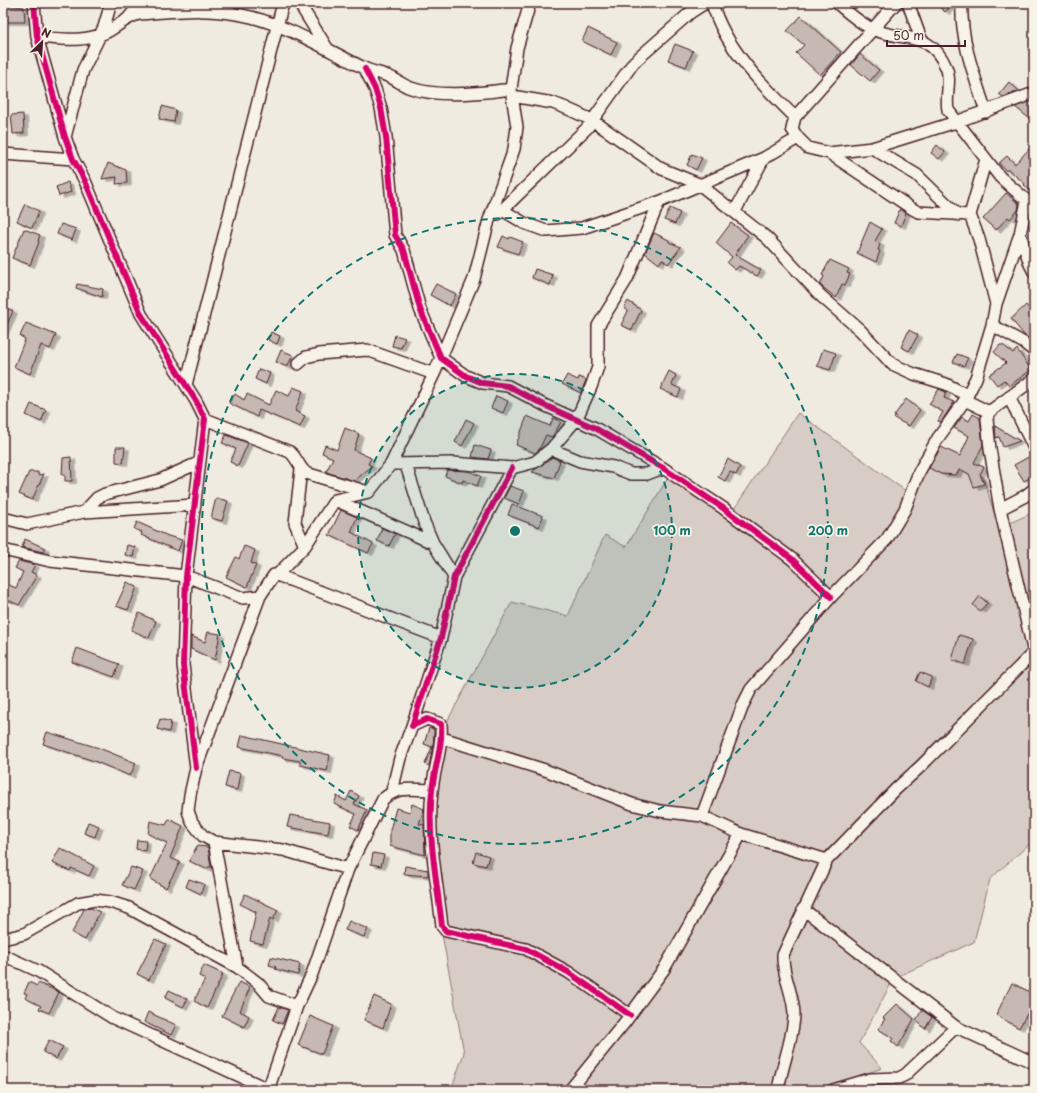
<svg xmlns="http://www.w3.org/2000/svg" width="1037" height="1093" font-family="'Playpen Sans',sans-serif">
<defs>
<filter id="shadow"><feDropShadow dx="4.5" dy="2.5" stdDeviation="0" flood-color="#0004"/></filter>
</defs>
<rect width="100%" height="100%" fill="#f0ebe0"/>
<filter id="ink" filterUnits="userSpaceOnUse"><feTurbulence type="fractalNoise" baseFrequency=".025" numOctaves="2"/><feDisplacementMap in="SourceGraphic" scale="8" xChannelSelector="R" yChannelSelector="G"/><feConvolveMatrix kernelMatrix="1 2 1 2 8 2 1 2 1" color-interpolation-filters="sRGB"/></filter>
<g filter="url(#ink)">
<path fill="#d8cdc6" stroke="#917678" d="M 798,413 L 907,492 L 936,447 L 983,477 L 999,528 L 1034,512 L 1034,840 L 990,879 L 974,942 L 894,978 L 859,1043 L 882,1068 L 819,1090 L 451,1090 L 464,1053 L 441,929 L 434,786 L 443,729 L 512,602 L 568,616 L 605,535 L 626,547 L 669,476 L 728,518 Z"/>
<path fill="#c6b8b3" stroke="#4a1f2b" filter="url(#shadow)" d="M 935,3 L 954,3 L 945,12 Z
M 3,5 L 24,7 L 25,22 L 3,22 Z
M 801,16 L 841,52 L 820,75 L 796,53 L 804,45 L 787,31 Z
M 588,28 L 617,42 L 611,55 L 582,41 Z
M 675,44 L 693,51 L 686,67 L 668,60 Z
M 860,54 L 879,70 L 870,81 L 851,65 Z
M 1009,82 L 1019,91 L 1003,97 L 999,94 Z
M 1032,101 L 1034,103 L 1034,114 L 1030,119 L 1015,107 Z
M 162,106 L 176,110 L 174,122 L 159,119 Z
M 23,114 L 24,133 L 13,134 L 11,115 Z
M 937,145 L 945,152 L 939,159 L 931,153 Z
M 1030,148 L 1034,152 L 1034,194 L 1024,185 L 1025,184 L 1008,169 L 1006,171 L 999,163 L 1007,156 L 1015,164 Z
M 692,154 L 702,158 L 696,170 L 687,165 Z
M 108,163 L 126,170 L 127,183 L 116,184 L 117,177 L 102,179 Z
M 68,182 L 71,192 L 59,196 L 56,187 Z
M 1006,193 L 1019,204 L 1018,210 L 1010,219 L 1008,217 L 996,230 L 983,219 Z
M 25,204 L 39,211 L 32,228 L 17,221 Z
M 670,208 L 680,213 L 675,224 L 664,220 Z
M 900,209 L 906,213 L 901,226 L 894,223 Z
M 870,222 L 882,229 L 875,241 L 880,244 L 878,250 L 880,251 L 876,262 L 857,253 Z
M 731,223 L 748,235 L 735,255 L 761,270 L 757,276 L 739,266 L 735,270 L 727,263 L 732,257 L 716,243 Z
M 61,224 L 76,229 L 72,240 L 57,234 Z
M 24,229 L 40,235 L 38,241 L 39,242 L 30,265 L 12,258 Z
M 654,233 L 669,240 L 669,242 L 681,247 L 668,264 L 662,259 L 659,264 L 645,253 Z
M 503,236 L 509,239 L 510,237 L 523,242 L 518,254 L 498,247 Z
M 830,260 L 849,269 L 847,273 L 850,274 L 845,285 L 842,284 L 836,298 L 820,285 L 824,276 L 822,275 Z
M 535,269 L 553,275 L 550,285 L 532,278 Z
M 77,284 L 103,289 L 102,297 L 76,288 Z
M 436,284 L 456,294 L 450,306 L 430,295 Z
M 628,301 L 641,310 L 632,330 L 621,325 L 628,311 L 624,308 Z
M 1026,305 L 1034,313 L 1034,342 L 1024,335 L 1011,319 Z
M 3,307 L 13,311 L 3,334 Z
M 26,323 L 56,335 L 50,349 L 41,345 L 30,374 L 14,367 L 25,339 L 20,336 Z
M 909,330 L 918,335 L 909,351 L 901,347 Z
M 271,332 L 280,336 L 277,344 L 268,340 Z
M 395,335 L 405,338 L 401,348 L 392,346 Z
M 1000,345 L 1003,345 L 1013,353 L 1017,349 L 1031,370 L 1009,386 L 1004,380 L 997,385 L 989,375 L 1006,363 L 994,352 Z
M 823,349 L 836,353 L 830,370 L 817,366 Z
M 281,350 L 293,355 L 287,367 L 276,362 Z
M 957,354 L 968,358 L 964,366 L 953,362 Z
M 259,369 L 270,373 L 266,384 L 255,379 Z
M 669,371 L 676,375 L 672,385 L 681,389 L 678,397 L 660,389 Z
M 567,375 L 578,380 L 579,377 L 586,380 L 581,393 L 562,384 Z
M 293,387 L 303,391 L 295,411 L 305,416 L 300,427 L 259,410 L 257,417 L 229,403 L 235,394 L 244,400 L 247,394 L 269,405 L 276,390 L 289,396 Z
M 939,389 L 946,392 L 944,398 L 954,402 L 941,422 L 938,421 L 943,412 L 929,404 Z
M 496,396 L 508,401 L 503,413 L 491,408 Z
M 906,399 L 920,410 L 909,426 L 894,418 L 896,416 L 894,416 Z
M 31,404 L 46,410 L 41,422 L 26,415 Z
M 973,414 L 980,418 L 983,445 L 974,463 L 984,467 L 980,474 L 984,484 L 974,487 L 969,474 L 960,469 L 956,475 L 941,474 L 929,468 L 941,447 L 960,456 L 969,436 L 954,428 L 962,417 L 969,421 Z
M 527,416 L 550,426 L 553,418 L 561,422 L 552,437 L 546,435 L 539,450 L 535,453 L 516,445 Z
M 466,419 L 474,423 L 462,446 L 455,442 Z
M 995,426 L 1003,431 L 1020,441 L 1003,447 L 999,437 L 996,438 Z
M 345,428 L 359,434 L 354,450 L 371,458 L 368,464 L 372,466 L 354,481 L 326,472 L 333,458 L 322,453 L 325,445 L 337,450 Z
M 226,435 L 248,443 L 238,466 L 230,462 L 236,449 L 222,443 Z
M 475,445 L 491,450 L 488,459 L 472,457 Z
M 116,447 L 125,447 L 123,463 L 116,462 Z
M 1032,455 L 1034,459 L 1034,476 L 1024,481 L 1014,465 Z
M 71,457 L 72,481 L 65,481 L 65,475 L 62,475 L 63,458 Z
M 552,457 L 560,461 L 554,478 L 532,472 Z
M 728,459 L 740,467 L 736,475 L 730,472 L 725,481 L 718,477 Z
M 447,470 L 468,471 L 481,476 L 477,486 L 463,480 L 462,483 L 445,476 Z
M 29,472 L 38,472 L 38,475 L 44,474 L 32,500 L 19,494 Z
M 510,486 L 524,491 L 519,504 L 504,498 Z
M 216,498 L 228,501 L 222,521 L 211,518 Z
M 512,504 L 543,516 L 539,527 L 508,515 Z
M 341,510 L 357,517 L 351,532 L 373,544 L 368,553 L 329,535 Z
M 137,522 L 168,536 L 182,540 L 178,551 L 141,535 L 142,532 L 134,529 Z
M 382,528 L 395,534 L 389,546 L 377,541 Z
M 25,539 L 45,548 L 43,552 L 22,547 Z
M 127,545 L 135,547 L 133,557 L 125,555 Z
M 244,546 L 255,550 L 251,563 L 256,565 L 247,587 L 226,577 L 236,557 L 239,559 Z
M 19,561 L 35,565 L 31,572 L 37,575 L 19,605 L 3,598 L 9,585 L 16,588 L 23,572 L 15,568 Z
M 127,582 L 137,587 L 128,610 L 116,606 Z
M 980,596 L 987,603 L 980,611 L 973,605 Z
M 139,613 L 156,621 L 149,638 L 131,630 Z
M 208,632 L 220,634 L 215,660 L 191,649 L 191,636 L 205,642 Z
M 959,635 L 973,639 L 965,664 L 952,660 Z
M 77,648 L 119,664 L 114,677 L 72,662 Z
M 920,672 L 932,677 L 928,687 L 916,681 Z
M 160,719 L 171,722 L 169,732 L 157,729 Z
M 429,728 L 434,729 L 434,732 L 433,748 L 429,766 L 425,764 L 432,747 L 424,744 Z
M 47,732 L 99,748 L 136,763 L 130,776 L 94,761 L 43,744 Z
M 242,735 L 330,755 L 327,771 L 300,765 L 300,761 L 282,758 L 283,756 L 239,747 Z
M 229,771 L 240,773 L 237,790 L 225,787 Z
M 351,791 L 359,796 L 354,804 L 367,810 L 358,830 L 350,826 L 356,814 L 334,804 L 337,796 L 346,801 Z
M 412,804 L 424,809 L 419,824 L 424,825 L 425,855 L 390,846 L 390,830 L 396,808 L 410,812 Z
M 290,815 L 330,822 L 328,834 L 287,827 Z
M 169,819 L 183,826 L 170,858 L 180,862 L 166,888 L 150,879 L 167,843 L 148,834 L 150,821 L 166,825 Z
M 88,822 L 99,826 L 95,837 L 84,833 Z
M 137,840 L 146,841 L 145,851 L 136,849 Z
M 197,846 L 208,847 L 211,867 L 208,867 L 206,869 L 189,861 Z
M 60,848 L 94,866 L 89,876 L 71,868 L 70,871 L 52,863 Z
M 476,852 L 489,856 L 486,866 L 473,863 Z
M 373,853 L 384,855 L 381,866 L 371,864 Z
M 405,866 L 428,870 L 428,876 L 404,874 Z
M 131,867 L 143,871 L 134,890 L 122,885 Z
M 189,879 L 204,884 L 201,894 L 186,887 Z
M 245,894 L 278,910 L 273,920 L 270,918 L 263,944 L 250,941 L 256,912 L 240,904 Z
M 91,908 L 100,912 L 85,940 L 72,933 L 84,909 Z
M 349,921 L 368,929 L 364,937 L 345,930 Z
M 155,939 L 166,944 L 149,980 L 137,974 Z
M 271,957 L 300,964 L 298,975 L 275,969 L 276,967 L 269,965 Z
M 204,965 L 223,974 L 207,1008 L 194,1001 L 205,979 L 199,976 Z
M 29,982 L 37,986 L 38,983 L 59,992 L 49,1013 L 39,1009 L 41,1006 L 25,998 L 27,994 L 24,993 Z
M 239,982 L 250,987 L 240,1011 L 249,1016 L 244,1027 L 222,1016 Z
M 1012,983 L 1034,994 L 1034,1012 L 1030,1009 L 1019,1028 L 996,1015 Z
M 169,990 L 188,999 L 183,1007 L 165,998 Z
M 374,996 L 391,1004 L 383,1028 L 364,1020 Z
M 897,1004 L 914,1019 L 898,1047 L 891,1041 L 893,1038 L 878,1029 L 885,1019 L 883,1018 Z
M 279,1007 L 288,1010 L 282,1024 L 273,1020 Z
M 922,1010 L 932,1017 L 925,1029 L 916,1020 Z
M 148,1012 L 176,1025 L 171,1035 L 144,1022 Z
M 310,1016 L 333,1026 L 322,1054 L 298,1045 Z
M 49,1040 L 63,1047 L 56,1059 L 43,1052 Z"/>
<g fill="none" stroke-linecap="round" stroke-linejoin="round">
<g stroke="#4a1f2b" stroke-width="14">
<path id="minor" d="M 34,3 L 37,37 L 65,137 L 73,159 L 85,181 L 141,314 L 196,401 L 205,419 L 186,576 L 183,665 L 196,768
M 299,3 L 327,48
M 712,3 C 725,48 762,85 795,117
M 837,3 C 846,11 864,26 875,30 C 905,42 930,30 946,67 C 952,80 945,96 948,110 L 1000,177 L 1034,207
M 896,3 L 795,117 L 792,129 L 798,138 L 808,148 L 829,153 L 911,208 L 918,212 L 970,215
M 908,3 L 921,39
M 962,3 C 960,40 975,77 986,112
M 129,17 L 141,3
M 37,37 C 62,39 84,43 107,32 C 118,26 127,17 139,14 C 178,11 212,7 251,17 C 291,27 327,50 364,68 C 372,72 382,73 390,77 C 397,80 404,86 411,88 C 438,98 483,93 511,89
M 365,69 L 375,89 L 381,108 L 386,137 L 395,235 L 404,250 L 420,309 L 441,358 L 466,376 L 483,383 L 508,386 L 544,405 L 595,428 L 663,468 L 723,508 L 792,559 L 831,597
M 512,96 L 553,103 L 566,108 L 592,120 L 662,169 L 699,184 L 767,238 L 821,296 L 860,330 L 892,364 L 914,374 L 946,384 L 967,395
M 65,137 L 83,70 L 104,27 L 111,3
M 872,148 L 917,175 L 958,215
M 829,153 L 872,148 L 956,122 L 1034,93
M 3,154 L 73,159
M 986,159 L 970,215 L 979,239 L 996,304
M 1027,201 L 1020,234 L 996,304 L 992,325 L 976,378 L 965,400 L 989,412 L 987,419 L 990,449 L 1000,509 L 1034,653
M 504,211 L 524,223 L 546,231 L 582,228 L 659,202 L 764,158 L 798,138
M 735,211 L 764,158
M 498,214 L 587,128 L 634,62 L 691,12 L 705,3
M 1020,234 L 1030,264 L 1034,272
M 992,325 L 1024,343 L 1034,351
M 298,364 L 306,357 L 319,354 L 367,350 L 434,374
M 186,385 L 283,3
M 1009,397 L 1034,448
M 989,412 L 1034,379
M 205,419 L 290,452 C 297,458 299,467 306,473 L 368,492
M 551,449 L 576,420 L 591,387 L 598,367 L 598,326 L 627,279 L 659,202
M 391,464 L 453,463 L 512,468 L 535,462 L 551,449 L 580,461 L 613,467 L 631,474 L 647,474 L 663,468
M 406,465 L 424,522 L 433,543 L 454,577
M 512,468 L 454,577 L 441,638 L 412,726 L 427,719 L 441,724 C 443,747 434,768 432,791 C 427,835 437,881 442,926 L 446,931 L 526,949 L 568,972 L 630,1015
M 301,469 L 295,523 L 305,546
M 335,500 L 433,543
M 1000,509 L 1025,496 L 1034,489
M 84,512 L 97,498 L 105,494 L 160,480 L 198,463
M 3,518 L 27,524 L 84,512 L 195,505
M 3,550 L 50,561 L 186,576 L 243,598 L 260,596
M 277,575 L 305,546 L 335,500 L 369,492 L 391,464 L 434,374 L 474,279 L 489,220 L 514,149 L 517,127 L 511,89 L 517,48 L 530,3
M 442,738 L 545,770 L 632,804 L 660,811 L 702,816 L 741,834 L 827,860
M 392,791 L 400,758 L 412,726
M 702,816 L 743,705 L 751,689 L 831,597 L 887,539 L 905,509 L 919,472 L 938,438 L 965,400
M 214,842 L 283,850 L 348,869
M 803,909 L 956,1027 L 1034,1063
M 3,939 L 24,934 L 78,903 L 95,900 L 110,902 L 129,908 L 237,967 L 258,983 L 269,996 L 297,1006
M 3,955 L 38,971 L 113,1018 L 268,1089
M 237,967 L 214,842 L 203,836 L 192,822 L 188,811 L 190,795 L 196,768 L 260,596 L 274,575 L 277,575 L 441,638
M 268,1090 L 297,1006 L 312,974 L 348,869 L 383,799 C 400,785 411,790 432,790
M 570,1090 L 625,1022 L 664,969 L 741,834
M 778,1090 C 782,1065 793,1040 794,1015 C 794,994 782,976 783,955 L 827,860 L 896,789 L 921,766 L 1034,652
M 833,1090 L 870,1079 L 899,1078 L 905,1075 L 956,1027"/>
</g>
<use href="#minor" stroke="#f7f3e8" stroke-width="11"/>
<g stroke="#f7f3e8" stroke-width="8">
<path id="cycleway" d="M 34,3 L 37,37 L 65,137 L 73,159 L 85,181 L 141,314 L 196,401 L 205,419 L 186,576 L 183,665 L 196,768
M 365,69 L 375,89 L 381,108 L 386,137 L 395,235 L 404,250 L 420,309 L 441,358 L 466,376 L 483,383 L 508,386 L 544,405 L 595,428 L 663,468 L 723,508 L 792,559 L 831,597
M 512,468 L 454,577 L 441,638 L 412,726 L 427,719 L 441,724 C 443,747 434,768 432,791 C 427,835 437,881 442,926 L 446,931 L 526,949 L 568,972 L 630,1015"/>
</g>
<use href="#cycleway" stroke="#d6006c" stroke-width="6"/>
</g>
</g>
<circle cx="515" cy="531" r="157" fill="#0f766e" fill-opacity=".12"/>
<g fill="none" stroke="#0f766e" stroke-width="2" stroke-dasharray="7 5">
<circle cx="515" cy="531" r="157"/>
<circle cx="515" cy="531" r="313"/>
</g>
<circle cx="515" cy="531" r="6" fill="#0f766e" stroke="#f7f3e8" stroke-width="2"/>
<g font-size="12" text-anchor="middle" font-weight="bold" fill="#0f766e" stroke="#f7f3e8" stroke-width="3.5" stroke-linejoin="round" paint-order="stroke">
<text x="672" y="535">100 m</text>
<text x="828" y="535">200 m</text>
</g>
<rect width="1037" height="1093" fill="none" stroke="#f7f3e8" stroke-width="16"/>
<rect x="8" y="8" width="1021" height="1077" fill="none" stroke="#4a1f2b" stroke-width="1.5" filter="url(#ink)"/>
<g transform="translate(42 42) rotate(25)" stroke="#f7f3e8" stroke-width="3" paint-order="stroke">
<path d="M0-3L7 15L0 10L-7 15Z" fill="#4a1f2b"/>
<text y="-6" font-size="11" font-weight="bold" text-anchor="middle" fill="#4a1f2b">N</text>
</g>
<path d="M887 40v6h78v-6" fill="none" stroke="#4a1f2b" stroke-width="2"/>
<text x="893" y="40" font-size="12" fill="#4a1f2b" stroke="#f7f3e8" stroke-width="3" paint-order="stroke">50 m</text>
</svg>
